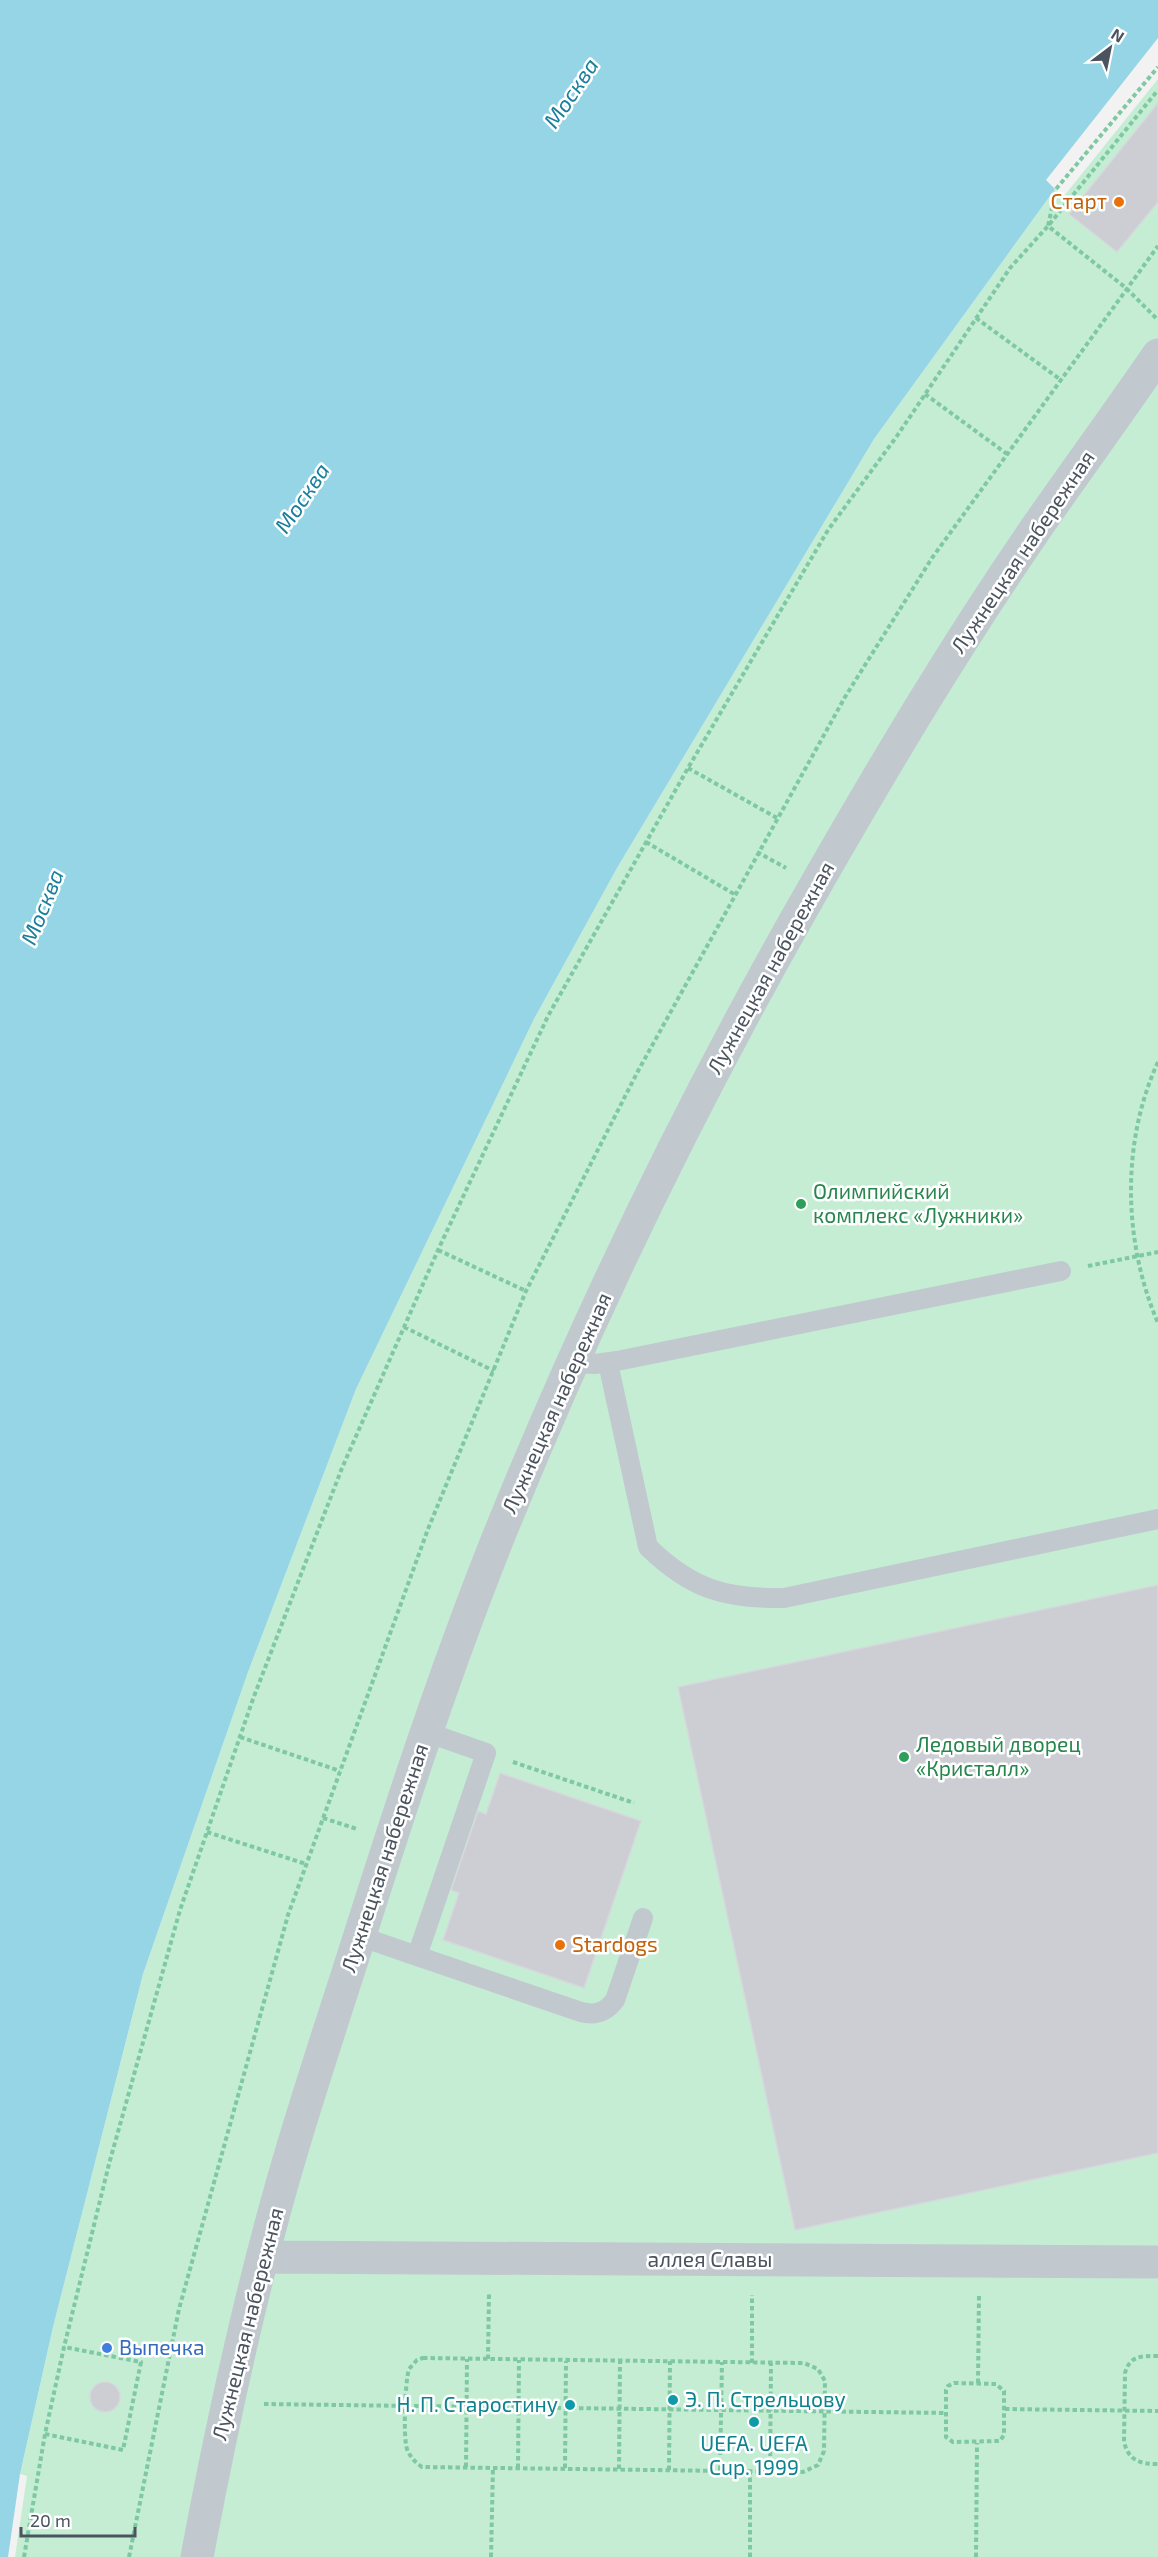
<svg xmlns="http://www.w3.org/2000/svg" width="1158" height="2557" font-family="'Exo 2',sans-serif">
<rect width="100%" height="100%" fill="#f3f2f2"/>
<path fill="#c4edd4" d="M 1158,79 L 1158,2557 L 15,2557 L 27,2476 L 20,2474 L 53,2327 L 143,1974 L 248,1672 L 356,1389 L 534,1019 L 617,868 L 874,439 L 1055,189 L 1064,196 Z"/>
<path fill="#95d5e6" d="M 0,0 L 1158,0 L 1158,38 L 1046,180 L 1055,189 L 874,439 L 617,868 L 534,1019 L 356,1389 L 248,1672 L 143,1974 L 53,2327 L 20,2474 L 8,2557 L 0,2557 Z"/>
<path fill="#ccced3" stroke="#d6d8dc" stroke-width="1.5" d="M 1158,103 L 1158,202 L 1117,252 L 1069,214 Z
M 1158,1585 L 1158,2153 L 795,2230 L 678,1687 Z
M 500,1773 L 641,1821 L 584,1988 L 443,1940 L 459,1893 L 451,1890 L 478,1811 L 486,1814 Z
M 104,2342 L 113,2345 L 110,2354 L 101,2351 Z
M90 2397a15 15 0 1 1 30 0a15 15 0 1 1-30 0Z"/>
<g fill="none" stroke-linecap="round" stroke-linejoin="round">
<path stroke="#7fc8a4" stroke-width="4" stroke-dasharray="4.5 3" stroke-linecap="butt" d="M 976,318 L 1061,380
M 1156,318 L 1126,288 L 1048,226 L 1056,189 L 1158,67
M 925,394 L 1007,454
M 688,768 L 777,818
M 646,842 L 734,894
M 757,852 L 786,868
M 1158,1062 C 1121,1142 1123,1242 1158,1323
M 438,1250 L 526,1291
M 1088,1266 L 1158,1252
M 404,1327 L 494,1371
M 240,1737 L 340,1771
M 513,1762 L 634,1803
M 323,1818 L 357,1829
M 207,1832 L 306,1864
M 1158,2356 C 1142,2356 1130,2355 1125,2373 L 1124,2442 C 1129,2461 1140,2464 1158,2464
M 423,2358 L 804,2363 L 818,2369 L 825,2381 L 824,2451 L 818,2465 L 803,2472 L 422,2467 C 415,2462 410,2457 407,2449 C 403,2438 405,2381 409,2369 L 417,2360 Z
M 488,2359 L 489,2294
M 752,2363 L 752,2295
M 954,2383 L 996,2384 L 1004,2391 L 1004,2435 L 1000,2441 L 953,2442 L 946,2437 L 946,2390 L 948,2386 Z
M 978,2383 L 979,2295
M 264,2404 L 946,2413
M 1005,2409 L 1158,2411
M 45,2434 L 123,2450 L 141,2362 L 64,2347
M 466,2467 L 467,2359
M 518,2468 L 519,2360
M 565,2468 L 566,2361
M 619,2469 L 620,2361
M 669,2470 L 670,2361
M 720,2470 L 722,2362
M 770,2471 L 771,2363
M 24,2557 L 45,2434 L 64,2347 L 109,2164 L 180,1910 L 253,1699 L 342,1468 L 438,1250 L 548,1016 L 688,768 L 828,530 L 897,436 L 1010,268 L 1048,226 L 1158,90
M 129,2557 L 179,2309 L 288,1915 L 428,1529 L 526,1291 L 638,1071 L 845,697 L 932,558 L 1158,246
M 491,2557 L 493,2467
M 750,2557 L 750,2470
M 976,2557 L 977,2443"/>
<path stroke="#c1c9cf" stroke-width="20" d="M 573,1363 L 595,1364 L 617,1361 L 1061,1271
M 608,1363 L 648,1547 C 691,1589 725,1599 784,1598 L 1158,1519
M 359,1936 L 417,1956 L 486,1753 L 426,1732
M 417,1956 L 581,2012 C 596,2016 606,2012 615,2000 L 643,1918"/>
<path stroke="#c1c9cf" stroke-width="33" d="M 263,2257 L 1158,2262
M 197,2557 C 223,2418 253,2279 294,2143 C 313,2080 333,2019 353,1957 C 397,1818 442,1679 496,1543 C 587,1317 694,1097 815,886 C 885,764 958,641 1039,524 C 1078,468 1119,412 1158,355"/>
</g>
<g fill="#e8710a" stroke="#fff" stroke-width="2">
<circle cx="1119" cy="202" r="6"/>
<circle cx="560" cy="1945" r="6"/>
</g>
<g fill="#2e9e5b" stroke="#fff" stroke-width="2">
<circle cx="801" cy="1204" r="6"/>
<circle cx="904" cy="1757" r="6"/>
</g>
<circle fill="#3f7fe0" stroke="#fff" stroke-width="2" cx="107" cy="2348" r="6"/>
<g fill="#0f9aa8" stroke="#fff" stroke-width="2">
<circle cx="673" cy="2400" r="6"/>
<circle cx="570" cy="2405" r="6"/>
<circle cx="754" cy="2422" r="6"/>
</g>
<g text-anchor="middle" stroke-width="5" stroke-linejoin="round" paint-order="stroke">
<g font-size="21" fill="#c56008" stroke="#fff" text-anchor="end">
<text x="1107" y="209">Старт</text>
<text x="572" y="1952" text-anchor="start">Stardogs</text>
</g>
<g font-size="21" fill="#4b545e" stroke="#fff">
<text transform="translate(1023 552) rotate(-56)" y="7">Лужнецкая набережная</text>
<text transform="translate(771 968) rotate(-61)" y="7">Лужнецкая набережная</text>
<text transform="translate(557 1403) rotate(-66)" y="7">Лужнецкая набережная</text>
<text transform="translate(385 1858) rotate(-72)" y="7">Лужнецкая набережная</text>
<text x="710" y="2267">аллея Славы</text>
<text transform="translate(248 2324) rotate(-76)" y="7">Лужнецкая набережная</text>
</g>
<g font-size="21" fill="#27864d" stroke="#fff" text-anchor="start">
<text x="813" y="1199">Олимпийский<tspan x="813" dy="24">комплекс «Лужники»</tspan></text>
<text x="916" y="1752">Ледовый дворец<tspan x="916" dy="24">«Кристалл»</tspan></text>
</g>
<g font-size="21" fill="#366cbe" stroke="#fff" text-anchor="start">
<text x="119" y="2355">Выпечка</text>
</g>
<g font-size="21" fill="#0d838f" stroke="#fff" text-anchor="start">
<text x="685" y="2407">Э. П. Стрельцову</text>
<text x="558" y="2412" text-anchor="end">Н. П. Старостину</text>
<text x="754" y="2451" text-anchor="middle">UEFA. UEFA<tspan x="754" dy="24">Cup. 1999</tspan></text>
</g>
<g font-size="22" font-style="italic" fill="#187f9c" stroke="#fff">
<text transform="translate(571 93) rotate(-56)" y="8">Москва</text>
<text transform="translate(302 498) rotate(-56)" y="8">Москва</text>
<text transform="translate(42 907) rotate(-68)" y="8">Москва</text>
</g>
</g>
<g transform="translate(1110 48) rotate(32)" stroke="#ffffff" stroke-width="4.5" paint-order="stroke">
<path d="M0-4.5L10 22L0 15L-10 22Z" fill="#4b545e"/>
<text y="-9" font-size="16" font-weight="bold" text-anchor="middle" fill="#4b545e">N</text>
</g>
<path d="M21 2527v9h114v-9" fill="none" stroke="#4b545e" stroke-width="3"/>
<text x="30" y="2527" font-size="18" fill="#4b545e" stroke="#ffffff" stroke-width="4.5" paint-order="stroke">20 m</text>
</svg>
